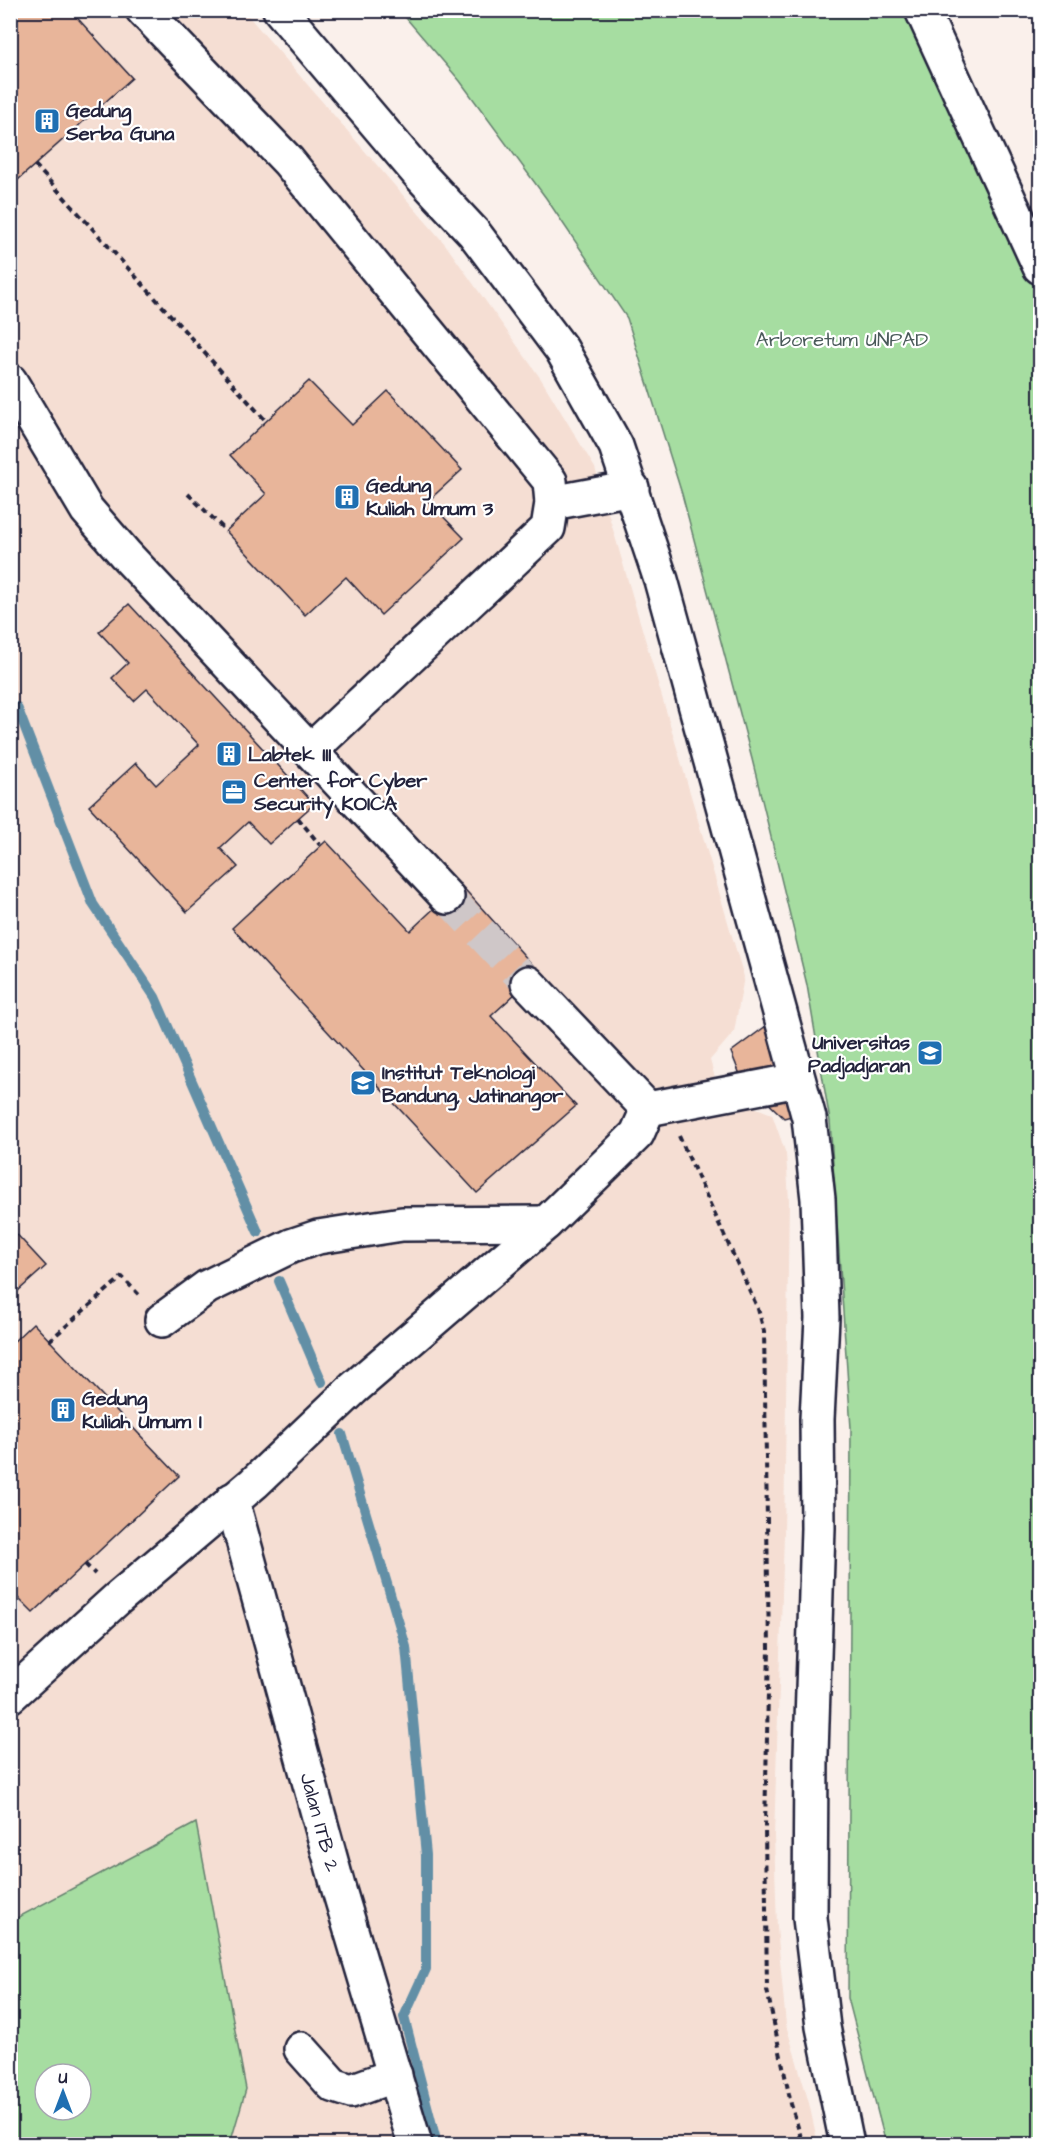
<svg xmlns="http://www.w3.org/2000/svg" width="1051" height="2155" font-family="'Architects Daughter',sans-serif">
<rect width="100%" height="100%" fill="#faf0eb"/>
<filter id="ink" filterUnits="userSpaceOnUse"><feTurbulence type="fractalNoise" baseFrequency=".0167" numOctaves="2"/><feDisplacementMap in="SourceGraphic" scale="12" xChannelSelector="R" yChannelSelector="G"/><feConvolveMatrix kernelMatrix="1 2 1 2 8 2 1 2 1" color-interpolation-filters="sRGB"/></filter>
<g filter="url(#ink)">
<path fill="#f5ded3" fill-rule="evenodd" d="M 11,11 L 244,11 L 445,244 L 541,379 L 595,468 L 744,977 L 734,1032 L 710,1060 L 724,1110 L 751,1106 L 772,1114 L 786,1154 L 789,1200 L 784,1535 L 774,1836 L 777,1927 L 786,2025 L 809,2103 L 818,2144 L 11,2144 ZM 45,2074 L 81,2074 L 81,2110 L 45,2110 Z"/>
<path fill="#a6dda1" stroke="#64806e" stroke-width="1.5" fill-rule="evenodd" d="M 400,11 L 911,11 L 1040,291 L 1040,2144 L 886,2144 L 848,1998 L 851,1428 L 830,1121 L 807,985 L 752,759 L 682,494 L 627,318 L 546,198 L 460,81 Z
M 196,1823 L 246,2089 L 230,2144 L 11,2144 L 11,1916 L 17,1918 ZM 45,2074 L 81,2074 L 81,2110 L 45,2110 Z"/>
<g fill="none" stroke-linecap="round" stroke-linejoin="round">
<path stroke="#628fa6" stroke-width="10" d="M 17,707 L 93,904 L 155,997 L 258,1232
M 279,1281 L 322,1382
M 342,1434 L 406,1647 L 426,1855 L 426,1969 L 404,2017 L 437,2144"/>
</g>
<path fill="#e8b59a" stroke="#22223b" stroke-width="1.5" d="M 10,10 L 70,10 L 132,78 L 10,187 Z
M 309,381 L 352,425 L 388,391 L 462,470 L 428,501 L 464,538 L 381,615 L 346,577 L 305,615 L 226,531 L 266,494 L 230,455 Z
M 129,604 L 314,804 L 269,844 L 248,822 L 220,848 L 238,867 L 187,912 L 89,806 L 136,763 L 156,785 L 199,745 L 147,689 L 134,701 L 112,678 L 128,663 L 99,632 Z
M 326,841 L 410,931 L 460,884 L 539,972 L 491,1016 L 576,1106 L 477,1193 L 232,928 Z
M 770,1023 L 780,1073 L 741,1077 L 731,1052 Z
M 791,1089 L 799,1114 L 784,1118 L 761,1096 Z
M 10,1227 L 46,1266 L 10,1298 Z
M 33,1323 L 179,1476 L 33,1613 L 10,1590 L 10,1345 Z"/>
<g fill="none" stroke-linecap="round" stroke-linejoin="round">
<path stroke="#cfc7c8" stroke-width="33" stroke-dasharray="33 16" stroke-linecap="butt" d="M 447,897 L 528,983"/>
<g stroke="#22223b" stroke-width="38">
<g id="minor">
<path d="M 143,10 L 288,161 L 550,481 L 552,503 L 548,528 L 311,750"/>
<path d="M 922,10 L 1040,267"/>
<path d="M 10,381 L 87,510 L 125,554 L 447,897"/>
<path d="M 552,503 L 632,488"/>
<path d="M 528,983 L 648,1109"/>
<path d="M 648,1109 L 798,1080"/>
<path d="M 162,1320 L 207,1287 L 291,1246 L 318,1237 L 402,1224 L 546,1223"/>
<path id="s1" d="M 232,1500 L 339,1890 L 415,2144"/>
<path d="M 10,1696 L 117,1599 L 254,1483 L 354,1388 L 546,1223 L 637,1134 L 648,1109"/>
<path d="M 301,2049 L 333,2085 L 351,2091 L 395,2075"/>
</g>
</g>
<g stroke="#22223b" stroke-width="38">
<path id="major" d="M 280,10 L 419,174 L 474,233 L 562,350 L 616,446 L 661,580 L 809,1118 L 818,1199 L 822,1318 L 817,1419 L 818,1528 L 811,1754 L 810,1918 L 823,2027 L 847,2144"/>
</g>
<path stroke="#22223b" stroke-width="4" stroke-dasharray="6 4.5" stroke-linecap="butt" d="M 35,165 L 266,421
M 188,494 L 226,531
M 298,818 L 320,845
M 679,1136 L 758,1309 L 764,1331 L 769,1648 L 765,1826 L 767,1990 L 791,2104 L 803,2144
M 49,1341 L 122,1277 L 140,1296
M 85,1564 L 95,1574"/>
<use href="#minor" stroke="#fff" stroke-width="33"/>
<use href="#major" stroke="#fff" stroke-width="33"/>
</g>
</g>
<defs>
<g id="building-square" transform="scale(1.35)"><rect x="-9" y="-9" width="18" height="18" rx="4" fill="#1f6fb2" stroke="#fff"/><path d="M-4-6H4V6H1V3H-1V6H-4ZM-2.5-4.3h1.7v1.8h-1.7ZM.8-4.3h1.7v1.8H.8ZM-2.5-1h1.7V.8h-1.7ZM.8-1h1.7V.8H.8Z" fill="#fff"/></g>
<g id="office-square" transform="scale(1.35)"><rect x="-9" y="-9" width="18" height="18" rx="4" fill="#1f6fb2" stroke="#fff"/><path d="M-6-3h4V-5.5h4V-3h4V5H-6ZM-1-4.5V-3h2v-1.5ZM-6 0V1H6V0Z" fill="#fff"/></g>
<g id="university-square" transform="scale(1.35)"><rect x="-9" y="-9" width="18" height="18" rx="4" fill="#1f6fb2" stroke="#fff"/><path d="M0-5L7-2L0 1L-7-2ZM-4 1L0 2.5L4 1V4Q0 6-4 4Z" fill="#fff"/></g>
</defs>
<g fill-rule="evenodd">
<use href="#building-square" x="47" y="121"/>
<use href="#building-square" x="347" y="497"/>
<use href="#building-square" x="229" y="754"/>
<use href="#office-square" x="234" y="792"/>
<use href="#university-square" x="930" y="1053"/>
<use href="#university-square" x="363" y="1083"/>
<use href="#building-square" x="63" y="1410"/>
</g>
<g text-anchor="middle" stroke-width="4.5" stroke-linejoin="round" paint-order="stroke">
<g font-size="20" font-weight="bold" fill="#22223b" stroke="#fff" text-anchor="start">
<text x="66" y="117">Gedung<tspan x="66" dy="23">Serba Guna</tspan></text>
<text x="366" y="492">Gedung<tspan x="366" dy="23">Kuliah Umum 3</tspan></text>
<text x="248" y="761">Labtek III</text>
<text x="254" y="787">Center for Cyber<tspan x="254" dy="23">Security KOICA</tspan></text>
<text x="910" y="1049" text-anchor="end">Universitas<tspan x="910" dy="23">Padjadjaran</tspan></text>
<text x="382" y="1079">Institut Teknologi<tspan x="382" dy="23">Bandung, Jatinangor</tspan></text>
<text x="82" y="1405">Gedung<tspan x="82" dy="23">Kuliah Umum I</tspan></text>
</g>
<g font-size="20" fill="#4a5a5a" stroke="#fff">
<text x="842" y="346">Arboretum UNPAD</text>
</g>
<g font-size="20" fill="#22223b" stroke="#fff">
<text dy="7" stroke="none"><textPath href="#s1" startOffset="334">Jalan ITB 2</textPath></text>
</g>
</g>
<rect width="1051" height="2155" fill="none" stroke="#fff" stroke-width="36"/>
<rect x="18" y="18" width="1015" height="2119" fill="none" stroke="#22223b" stroke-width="2" filter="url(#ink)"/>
<g transform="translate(63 2092)"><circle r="28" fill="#ffffff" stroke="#a7a7b1" stroke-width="1.5"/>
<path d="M0-4.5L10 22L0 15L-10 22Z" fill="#1f6fb2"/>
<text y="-9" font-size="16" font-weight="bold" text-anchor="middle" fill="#22223b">U</text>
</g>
</svg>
